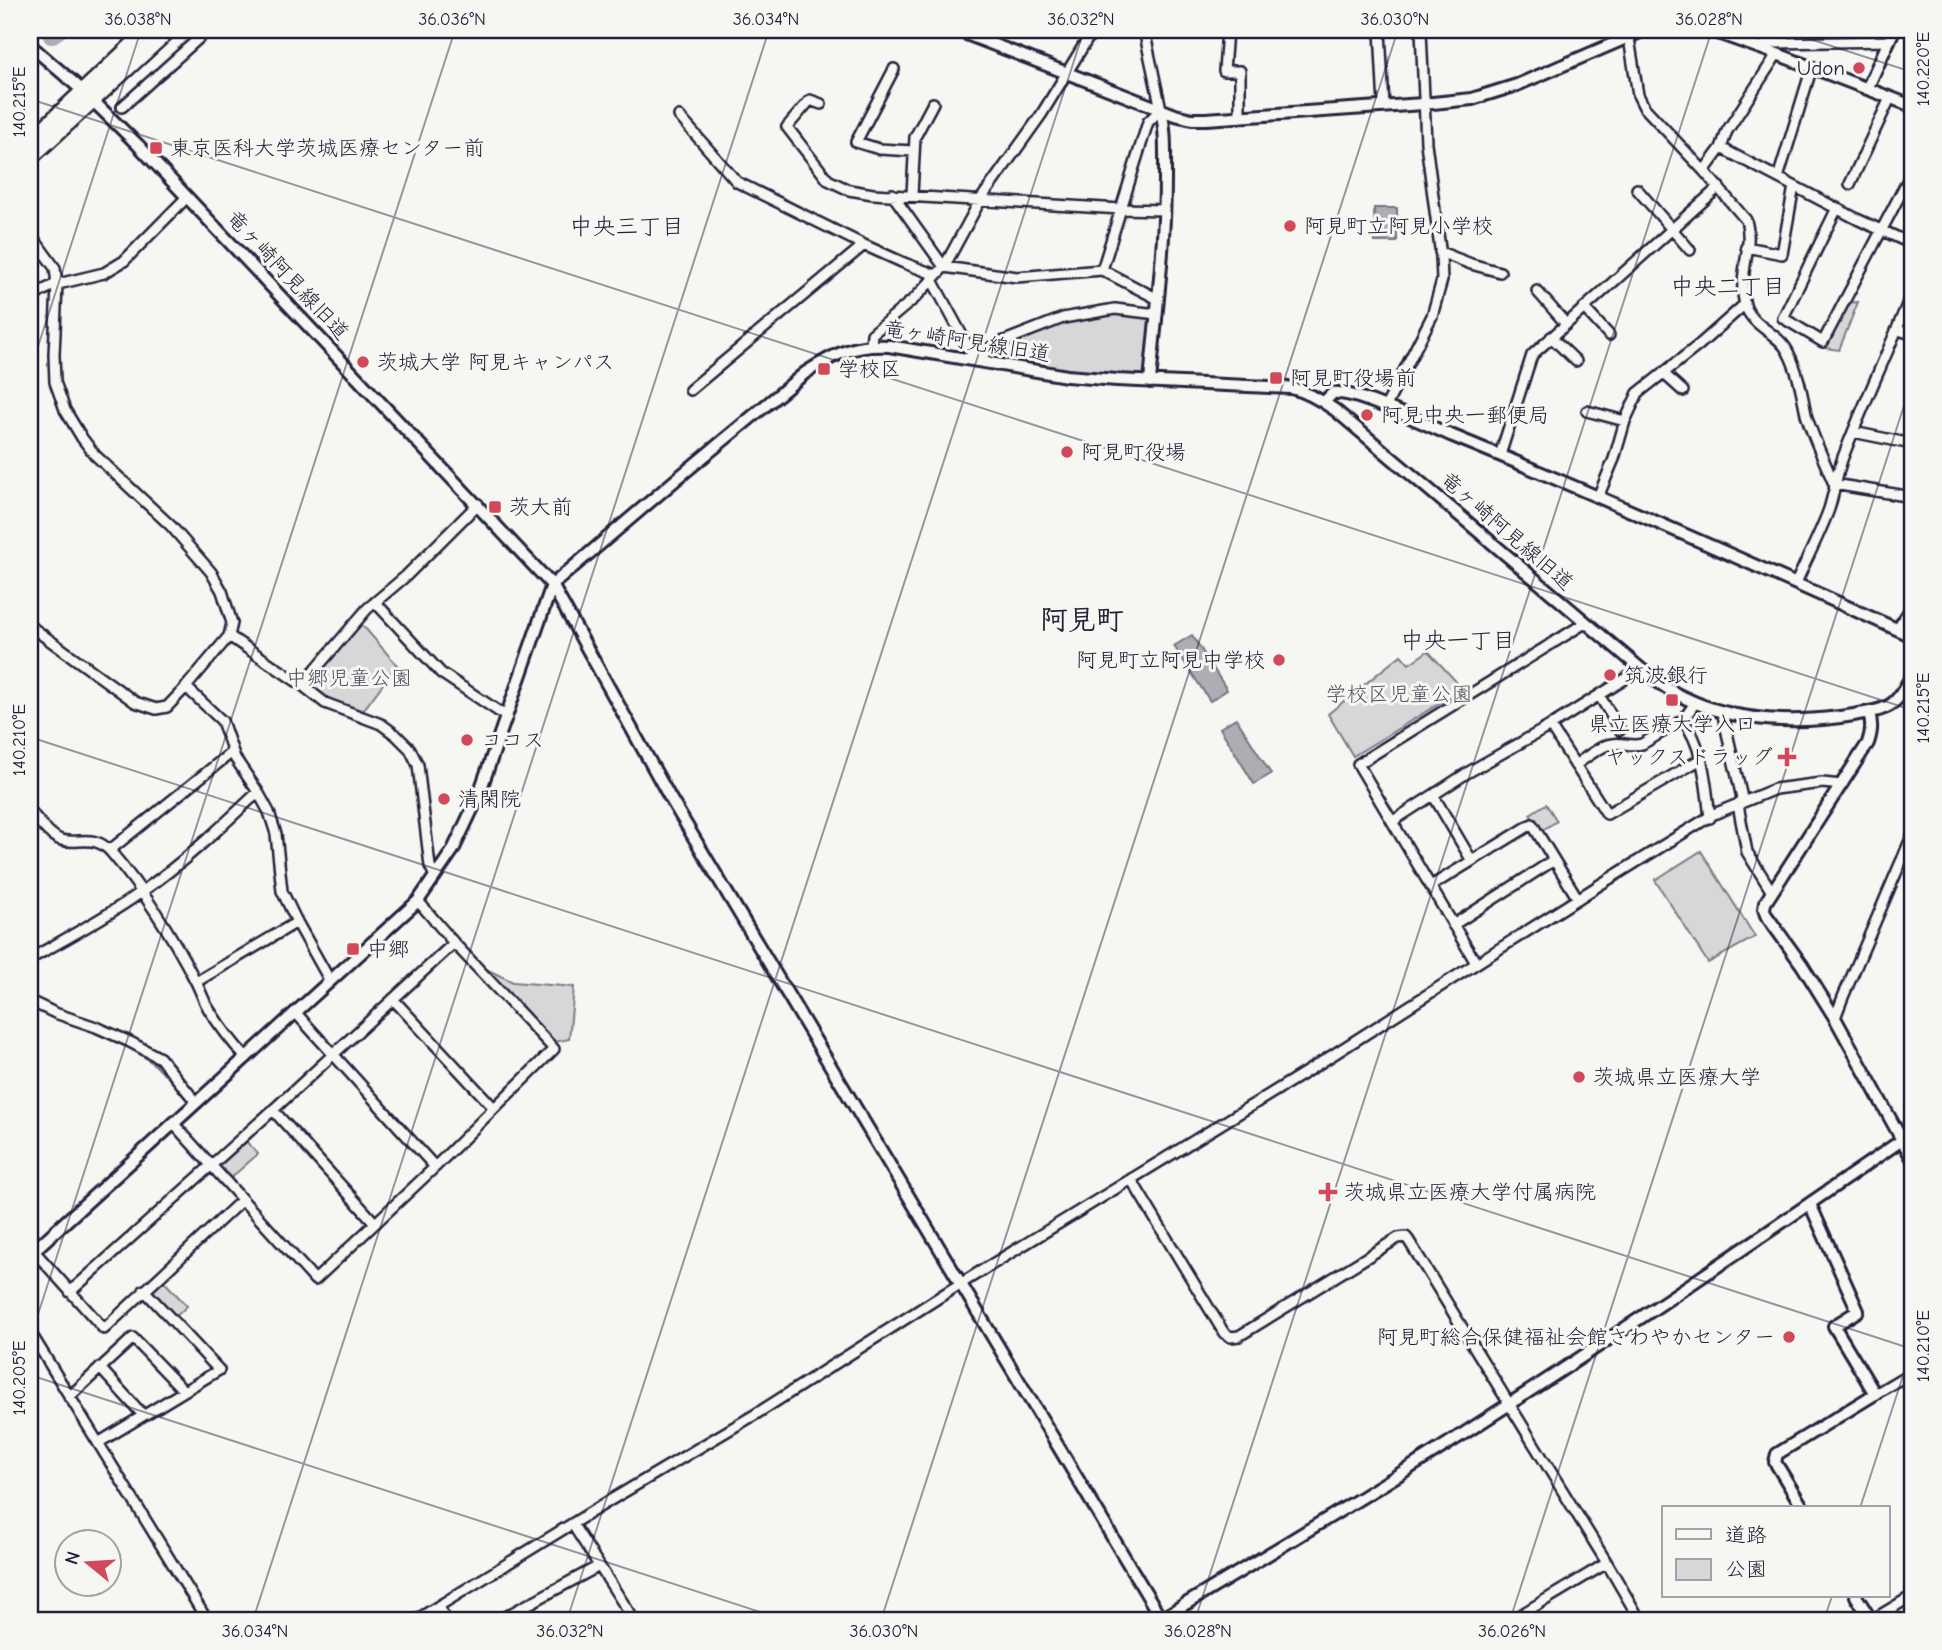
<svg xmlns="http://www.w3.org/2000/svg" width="1942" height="1650" font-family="'Comic Neue','Klee One',sans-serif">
<rect width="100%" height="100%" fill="#f6f6f2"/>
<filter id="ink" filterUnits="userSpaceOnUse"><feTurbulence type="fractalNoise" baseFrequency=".0143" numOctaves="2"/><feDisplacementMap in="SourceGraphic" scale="14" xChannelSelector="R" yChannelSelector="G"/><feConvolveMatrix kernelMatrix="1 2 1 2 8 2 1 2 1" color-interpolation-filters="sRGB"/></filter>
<g filter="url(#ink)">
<path fill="#d7d7d7" stroke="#7c7c89" stroke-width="2" d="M 1858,302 L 1839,350 L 1825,348 L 1848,303 Z
M 1099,314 L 1126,314 L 1152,318 L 1146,379 L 1059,369 L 985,357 C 1022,339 1058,320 1099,314 Z
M 358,620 L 397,665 L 359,716 L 325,703 L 302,685 Z
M 1428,651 L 1463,689 L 1353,756 L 1328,714 L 1401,655 L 1409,664 Z
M 1546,804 L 1557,821 L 1541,831 L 1530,814 Z
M 1701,851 L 1755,937 L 1708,963 L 1655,880 Z
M 486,969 L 513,982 L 574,987 L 569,1039 L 555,1042 L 554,1048 L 483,972 Z
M 242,1137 L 258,1154 L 226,1182 L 210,1165 Z
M 159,1276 L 187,1306 L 172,1320 L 144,1290 Z"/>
<path fill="#adadb3" stroke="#757583" stroke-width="2" d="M 1374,208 L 1397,208 L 1397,242 L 1375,242 Z
M 1192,635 L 1227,690 L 1210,701 L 1174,646 Z
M 1236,718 L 1271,774 L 1254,784 L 1220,728 Z
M 30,1003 L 99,1030 L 158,1060 L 168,1071 L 165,1075 C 131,1037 74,1029 30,1007 Z"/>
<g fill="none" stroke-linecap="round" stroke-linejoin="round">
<path stroke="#757583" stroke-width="2.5" d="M 166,1073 L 183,1095"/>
<path stroke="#adadb3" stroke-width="16" d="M 51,36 L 60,30"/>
<g stroke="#22223b" stroke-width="14">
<path id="minor" d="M 1227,30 L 1224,71 L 1240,71 L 1240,117
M 1380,30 L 1384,107
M 1629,38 L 1638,95 L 1644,107 L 1704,171 L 1746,220 C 1754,247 1737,277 1745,305 C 1752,327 1780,334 1788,352 C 1798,371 1802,393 1806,414 C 1812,436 1825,462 1834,484
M 1759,47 L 1773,43 L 1889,41
M 894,69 L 856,142 L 879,149 L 913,151
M 821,104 L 810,100 L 787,127 L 828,180 L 849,190 L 873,194 L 1121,209 L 1165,210
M 122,107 L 208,30
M 679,116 L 737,182 L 864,245 L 904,263 L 936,275
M 1721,148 L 1859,220 L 1912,244
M 1704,171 L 1721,148 L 1727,131 L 1777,54
M 1778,178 L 1812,67
M 1850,184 L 1890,98
M 1637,189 L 1690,250
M 892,194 L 944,267 L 1017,277 L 1102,270 L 1158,299
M 912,195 L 915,137 L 933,103
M 1837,208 L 1783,318 L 1823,342 L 1912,172
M 30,236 L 34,239 L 55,268 L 57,284 L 54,355 L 55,382 L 65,410 L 82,438 L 95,455 L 171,526 L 211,572 L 222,591 L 232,623 L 229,636 L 186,687 L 167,707 L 156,709 L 135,702 L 30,626
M 1746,247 L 1782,254 L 1794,186
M 1440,252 L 1471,264 L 1500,272
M 1102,270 L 1148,122 L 1161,109 L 1144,30
M 932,280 L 976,361 L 994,345 L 1063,318 L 1115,309 L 1157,314
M 1537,291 L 1566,324
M 30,301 L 40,292 L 54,285 L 104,273 L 124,261 L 187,197
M 1584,308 L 1609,335
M 1898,330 L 1912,334
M 1551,337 L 1576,361
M 871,345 L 872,334 L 915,298 L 944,267 L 981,199 L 1041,115 L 1093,30
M 1663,373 L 1683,391
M 690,390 L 864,245
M 1385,408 L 1432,316 L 1442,280 L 1441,256 L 1426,143 L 1421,30
M 1587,411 L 1625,421
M 1853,432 L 1912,444
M 1500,455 L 1532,355 L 1719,187
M 1834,484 L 1912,497
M 1598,497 L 1614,459 L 1625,421 L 1638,393 L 1699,345 L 1745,304
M 1796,583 C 1807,558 1820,534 1829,509 C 1835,490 1837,470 1845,452 C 1866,398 1891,346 1912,292
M 375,602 L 441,673 L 507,717
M 1897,629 L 1912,606
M 229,636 L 302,685 L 325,703 L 381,724 L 396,735 L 410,749 L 418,765 L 430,866 L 435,876
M 302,685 L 367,609 L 406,576 L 478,504
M 186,687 L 222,721 L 235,758 L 258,792 L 269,812 L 276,834 L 282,891 L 297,922 L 330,981
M 1599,695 L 1620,730
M 1695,703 L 1683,720 C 1704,747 1706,785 1710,818
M 1722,711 L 1742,798 L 1738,805 L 1747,852 L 1772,892
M 1550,726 L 1607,814 L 1701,759
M 1575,765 C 1586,758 1599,746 1612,744 C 1622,742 1632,747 1642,744 L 1683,720
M 1433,795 L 1472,861
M 30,811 C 38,820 49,836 61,840 C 79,845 94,833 111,852 C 144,891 173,937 196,982 C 201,992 204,1002 210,1011 C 221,1028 233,1043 246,1058
M 1393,821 L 1467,773 L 1550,726 L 1641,669
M 110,850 L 232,752
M 1431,886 L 1532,824 L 1578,899
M 1453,925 L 1554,860
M 30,959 C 67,938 105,918 140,893 C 182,864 220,828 258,792
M 1476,963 L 1358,764 L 1585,623
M 196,982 L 297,922
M 393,999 L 494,1108
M 30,1001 L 55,1013 L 96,1027 L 130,1042 L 160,1058 L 196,1102
M 295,1012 L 435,1167
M 1835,1018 L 1843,997 L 1912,836
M 273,1110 L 375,1223
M 173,1123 L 315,1280 L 435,1167 L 554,1049 L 454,943 L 418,901
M 1131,1179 L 1224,1333 L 1231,1337 L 1239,1336 L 1398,1238 L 1406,1237 L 1409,1241 L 1607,1563 L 1640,1620
M 34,1251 L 104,1329 L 242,1200
M 70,1292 L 273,1110 L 454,943
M 30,1332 L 207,1620
M 100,1368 L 143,1415
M 1875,1394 L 1912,1372
M 69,1397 L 133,1338 L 184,1391
M 98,1443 L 219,1370 L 144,1290
M 573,1525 L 634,1620
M 438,1607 L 446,1620
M 416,1620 L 609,1501 L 756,1414 L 960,1284 L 1306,1072 L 1601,884 L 1714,814 L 1775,789 L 1822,783 L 1842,785
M 499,1620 L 599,1566
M 1512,1620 L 1607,1563
M 1872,1620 L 1912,1596"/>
</g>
<g stroke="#22223b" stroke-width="16">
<path id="tertiary" d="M 956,30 L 1175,115 L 1192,119 L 1206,119 L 1423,104 L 1472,99 L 1517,85 L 1645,30
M 1709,30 L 1777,54 L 1912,106
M 30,45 L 83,91 L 138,145 L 552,585 L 669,796 L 1162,1620
M 1867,89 L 1894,30
M 1150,382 C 1156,314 1165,246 1165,178 C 1165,155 1166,132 1161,109
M 1324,402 L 1333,393 C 1355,390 1429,426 1453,436 C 1607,499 1760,567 1912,636
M 1902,1140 L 1912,1158
M 30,1254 L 418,901 L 453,850 L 478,797 L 552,585 L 679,477 L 805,373 C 834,354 854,344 889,346 L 1067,376 L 1117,380 L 1291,388 C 1308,392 1321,400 1335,410 L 1641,669 C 1655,680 1669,691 1685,698 C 1736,723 1799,724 1854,715 C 1867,712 1885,711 1894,702 C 1902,695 1907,684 1912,675
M 1803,1508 L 1775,1462 L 1777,1454 L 1875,1394 L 1834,1326 L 1858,1311 L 1810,1204
M 1856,1596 L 1871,1620
M 1159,1620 C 1277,1549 1395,1479 1511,1403 C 1643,1318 1773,1229 1902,1140 L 1835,1018 L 1802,965 L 1766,915 L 1764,909 L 1765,903 L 1868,743 C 1872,731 1872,724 1869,712"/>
</g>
<g stroke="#22223b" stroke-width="19">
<path id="trunk" d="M 30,141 L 148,30
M 30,158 L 169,30"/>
</g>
<use href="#minor" stroke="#f6f6f2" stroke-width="9"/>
<use href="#tertiary" stroke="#f6f6f2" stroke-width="10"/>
<use href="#trunk" stroke="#f6f6f2" stroke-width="14"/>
</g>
</g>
<path fill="none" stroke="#22223b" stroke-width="2" stroke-opacity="0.45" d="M 1782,30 L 1912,72M 30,99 L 1912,710M 30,371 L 141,30M 30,737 L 1912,1349M 30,1339 L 455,30M 30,1375 L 785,1620M 1860,1508 L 1912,1348M 253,1620 L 769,30M 567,1620 L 1084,30M 881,1620 L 1398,30M 1195,1620 L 1712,30M 1510,1620 L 1912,381M 1824,1620 L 1832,1596"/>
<g fill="#d1495b" stroke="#f6f6f2" stroke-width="2.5">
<circle cx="1859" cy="68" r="7"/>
<rect x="149" y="141" width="14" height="14" rx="3.5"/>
<circle cx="1290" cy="226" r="7"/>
<circle cx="363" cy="362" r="7"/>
<rect x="817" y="362" width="14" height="14" rx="3.5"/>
<rect x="1269" y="371" width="14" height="14" rx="3.5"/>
<circle cx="1367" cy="415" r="7"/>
<circle cx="1067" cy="452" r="7"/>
<rect x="488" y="500" width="14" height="14" rx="3.5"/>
<circle cx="1279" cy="660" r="7"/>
<circle cx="1610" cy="675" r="7"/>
<rect x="1665" y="693" width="14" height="14" rx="3.5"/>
<circle cx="467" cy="740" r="7"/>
<path d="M1783.5 746.5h7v7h7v7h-7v7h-7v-7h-7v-7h7z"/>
<circle cx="444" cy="799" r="7"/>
<rect x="346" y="942" width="14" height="14" rx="3.5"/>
<circle cx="1579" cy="1077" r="7"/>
<path d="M1324.5 1181.5h7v7h7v7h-7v7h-7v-7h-7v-7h7z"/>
<circle cx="1789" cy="1337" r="7"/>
</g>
<g text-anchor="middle" stroke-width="6" stroke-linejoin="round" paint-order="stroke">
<g font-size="21" fill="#22223b" stroke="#f6f6f2" text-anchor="start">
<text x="1845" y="75" text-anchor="end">Udon</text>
<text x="170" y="155">東京医科大学茨城医療センター前</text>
<text x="1304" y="233">阿見町立阿見小学校</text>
<text x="377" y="369">茨城大学 阿見キャンパス</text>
<text x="838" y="376">学校区</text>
<text x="1290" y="385">阿見町役場前</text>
<text x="1381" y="422">阿見中央一郵便局</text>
<text x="1081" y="459">阿見町役場</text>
<text x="509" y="514">茨大前</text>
<text x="1265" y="667" text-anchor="end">阿見町立阿見中学校</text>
<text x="1624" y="682">筑波銀行</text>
<text x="1672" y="731" text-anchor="middle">県立医療大学入口</text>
<text x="481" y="747">ココス</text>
<text x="1773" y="764" text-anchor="end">ヤックスドラッグ</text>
<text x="458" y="806">清閑院</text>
<text x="367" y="956">中郷</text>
<text x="1593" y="1084">茨城県立医療大学</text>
<text x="1344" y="1199">茨城県立医療大学付属病院</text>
<text x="1775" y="1344" text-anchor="end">阿見町総合保健福祉会館さわやかセンター</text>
</g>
<g font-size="21" fill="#22223b" stroke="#f6f6f2">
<text transform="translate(288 275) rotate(47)" y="7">竜ヶ崎阿見線旧道</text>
<text transform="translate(967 341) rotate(9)" y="7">竜ヶ崎阿見線旧道</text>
<text transform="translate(1507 531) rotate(41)" y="7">竜ヶ崎阿見線旧道</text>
</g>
<g font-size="21" fill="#4f4f62" stroke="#f6f6f2">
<text x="349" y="685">中郷児童公園</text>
<text x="1399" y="701">学校区児童公園</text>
</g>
<g font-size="23" fill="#22223b" stroke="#f6f6f2">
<text x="627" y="234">中央三丁目</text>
<text x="1728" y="294">中央二丁目</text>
<text x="1458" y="648">中央一丁目</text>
</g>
<g font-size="28" font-weight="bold" fill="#22223b" stroke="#f6f6f2">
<text x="1082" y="629">阿見町</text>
</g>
</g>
<rect width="1942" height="1650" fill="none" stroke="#f6f6f2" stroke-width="77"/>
<rect x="1662" y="1506" width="228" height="91" fill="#f6f6f2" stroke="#a1a1a9" stroke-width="2"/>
<rect x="1676" y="1529" width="35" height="10" fill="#f6f6f2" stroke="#a1a1a9" stroke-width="2"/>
<text x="1725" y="1542" font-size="21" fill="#22223b">道路</text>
<rect x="1676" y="1559" width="35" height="21" fill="#d7d7d7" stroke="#a1a1a9" stroke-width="2"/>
<text x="1725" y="1576" font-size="21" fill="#22223b">公園</text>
<g transform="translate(88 1563) rotate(288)"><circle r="33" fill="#f6f6f2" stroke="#a1a1a9" stroke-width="2"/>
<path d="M0-5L12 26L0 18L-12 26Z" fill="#d1495b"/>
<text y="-10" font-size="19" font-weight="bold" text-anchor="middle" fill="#22223b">N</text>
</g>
<rect x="38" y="38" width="1866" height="1574" fill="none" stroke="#22223b" stroke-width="2.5"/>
<g font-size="18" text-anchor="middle" fill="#22223b">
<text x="138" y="25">36.038°N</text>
<text x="452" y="25">36.036°N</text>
<text x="766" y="25">36.034°N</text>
<text x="1081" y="25">36.032°N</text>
<text x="1395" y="25">36.030°N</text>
<text x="1709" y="25">36.028°N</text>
<text transform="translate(1923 69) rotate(-90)" y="6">140.220°E</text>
<text transform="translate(19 102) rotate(-90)" y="6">140.215°E</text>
<text transform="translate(1923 708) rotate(-90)" y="6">140.215°E</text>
<text transform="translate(19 740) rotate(-90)" y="6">140.210°E</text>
<text transform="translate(1923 1346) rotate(-90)" y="6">140.210°E</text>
<text transform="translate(19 1378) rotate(-90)" y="6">140.205°E</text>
<text x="255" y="1637">36.034°N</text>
<text x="570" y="1637">36.032°N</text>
<text x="884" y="1637">36.030°N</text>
<text x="1198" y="1637">36.028°N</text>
<text x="1512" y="1637">36.026°N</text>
</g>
</svg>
